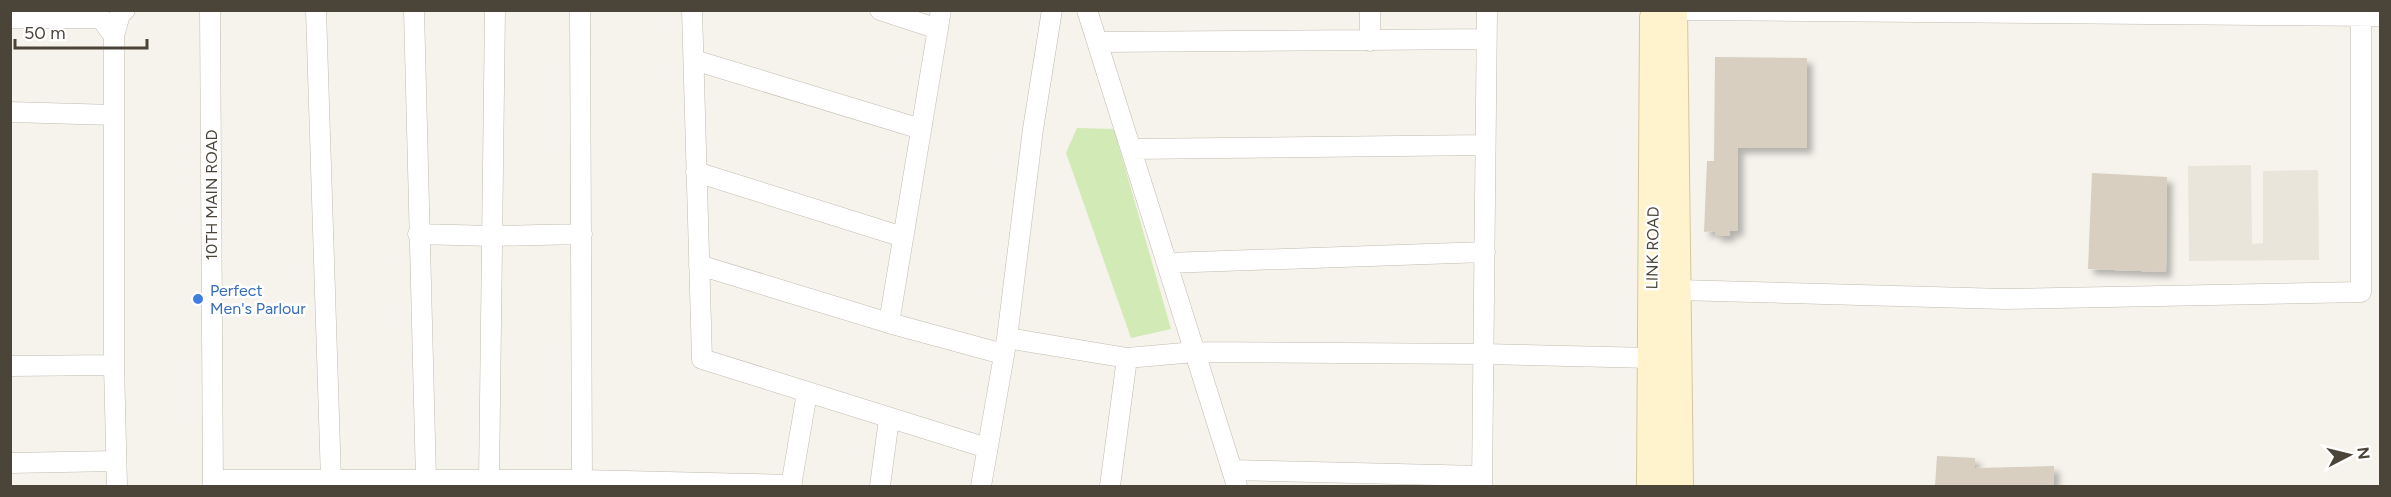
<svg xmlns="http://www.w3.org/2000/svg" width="2391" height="497" font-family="Figtree,sans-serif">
<defs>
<filter id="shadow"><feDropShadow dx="5.5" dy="5.5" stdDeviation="3" flood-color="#0004"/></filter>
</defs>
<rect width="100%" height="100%" fill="#f6f3ec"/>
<path fill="#eae5da" d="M 2251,165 L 2252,244 L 2263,243 L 2263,171 L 2318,170 L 2319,260 L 2189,261 L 2188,166 Z"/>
<path fill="#d2eab5" d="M 1077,128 L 1114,129 L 1171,329 L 1131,338 L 1066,153 Z"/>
<path fill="#d8cfc1" filter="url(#shadow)" d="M 1715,57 L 1807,58 L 1807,148 L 1738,148 L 1738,231 L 1729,231 L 1730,236 L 1715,236 L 1715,231 L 1704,232 L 1707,161 L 1714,161 Z
M 2092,173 L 2167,177 L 2166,272 L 2088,269 Z
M 1937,456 L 1975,458 L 1975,468 L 2054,466 L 2054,486 L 1935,486 Z"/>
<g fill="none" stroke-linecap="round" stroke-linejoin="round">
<g stroke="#c2bbae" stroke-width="21">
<path id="street" d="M 95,10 L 114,36 L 114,365 L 117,486
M 210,10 L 213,486
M 316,10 L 331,480
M 414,10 L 426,480
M 580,10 L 582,480
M 692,10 L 702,359 L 987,448
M 880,10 L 938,29
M 1087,10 L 1237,486
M 1370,10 L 1370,41
M 1685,10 L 2380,16
M 10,18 L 99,18
M 114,36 L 120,14 L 125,10
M 1097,42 L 1486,39
M 694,60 L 921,129
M 10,112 L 114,115
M 1131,149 L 1485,145
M 696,172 L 903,237
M 418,234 L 492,236 L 582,234
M 1167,263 L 1485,252
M 699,265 L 889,323 L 1003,354
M 1678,290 L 2005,299 L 2361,292 L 2361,16
M 889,323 L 941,10
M 1007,338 L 1127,358 L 1195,352 L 1484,354 L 1652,358
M 10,366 L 114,365
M 10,463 L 116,461
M 1232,470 L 1482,476
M 213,480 L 582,480 L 792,485
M 489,480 L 495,10
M 791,486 L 807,393
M 880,486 L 889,419
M 981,486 L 1007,338 L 1033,129 L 1052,10
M 1110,486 L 1127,358
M 1482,486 L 1487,10"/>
</g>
<g stroke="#d6c79b" stroke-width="30">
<path id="secondary" d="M 1673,10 L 1679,486
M 1651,486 L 1654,18"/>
</g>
<use href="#street" stroke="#fff" stroke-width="20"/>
<use href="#secondary" stroke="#fff3cd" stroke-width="28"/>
</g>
<circle fill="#3f7fe0" stroke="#fff" stroke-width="2" cx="198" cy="299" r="6"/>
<g text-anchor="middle" stroke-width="5" stroke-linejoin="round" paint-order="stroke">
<g font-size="16" fill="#4b4439" stroke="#fff">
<text transform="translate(211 195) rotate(-90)" y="6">10TH MAIN ROAD</text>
<text transform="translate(1652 248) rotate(-89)" y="6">LINK ROAD</text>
</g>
<g font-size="16" fill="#366cbe" stroke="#fff" text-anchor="start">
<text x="210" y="296">Perfect<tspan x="210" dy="18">Men's Parlour</tspan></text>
</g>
</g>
<rect width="2391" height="497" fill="none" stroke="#4b4439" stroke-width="24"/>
<g transform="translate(2349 455) rotate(83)" stroke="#ffffff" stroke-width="4.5" paint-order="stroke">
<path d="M0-4.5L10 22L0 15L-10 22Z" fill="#4b4439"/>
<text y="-9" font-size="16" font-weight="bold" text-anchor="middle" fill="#4b4439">N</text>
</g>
<path d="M15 39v9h132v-9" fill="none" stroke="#4b4439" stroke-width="3"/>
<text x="24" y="39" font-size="18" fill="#4b4439" stroke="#ffffff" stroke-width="4.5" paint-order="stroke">50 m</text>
</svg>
